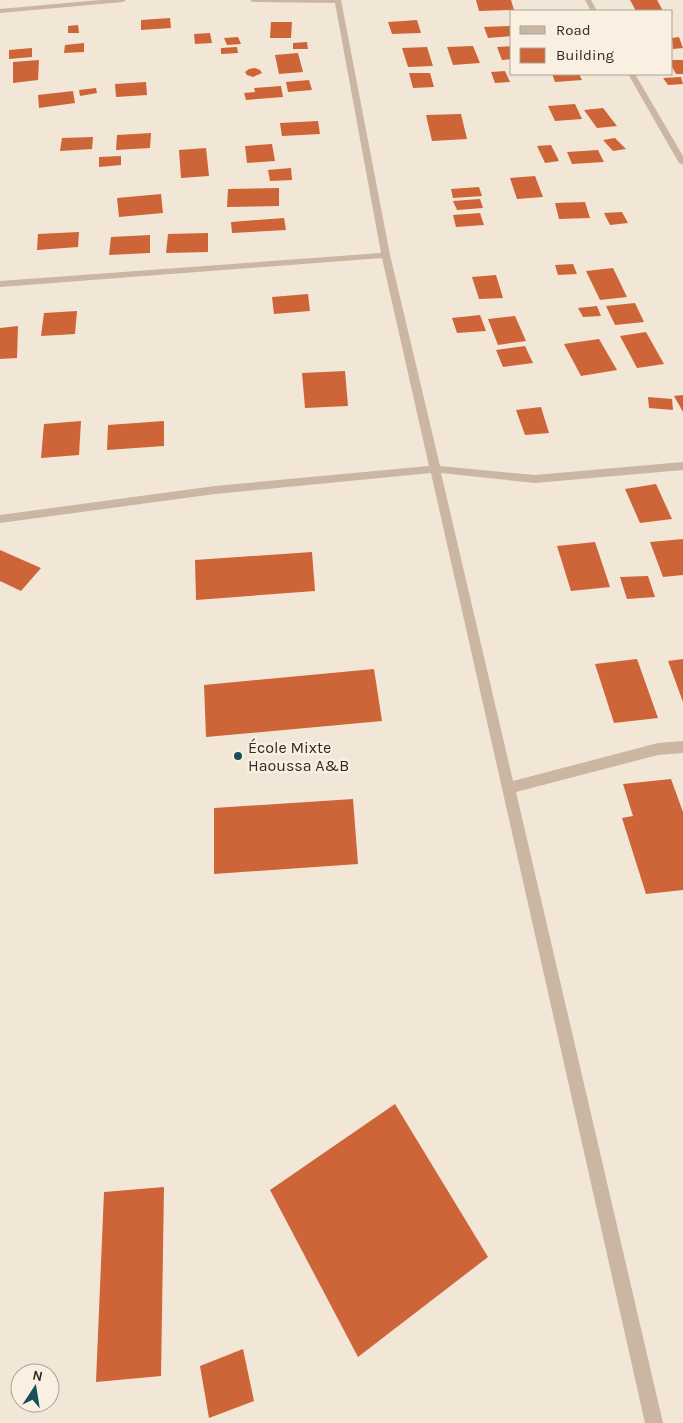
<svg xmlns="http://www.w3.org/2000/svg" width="683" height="1423" font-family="Karla,sans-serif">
<rect width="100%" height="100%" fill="#f2e6d6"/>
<path fill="#cd6539" d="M 476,0 L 511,0 L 514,10 L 479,11 Z
M 630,0 L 657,0 L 663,11 L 636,11 Z
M 170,18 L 171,28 L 141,30 L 141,20 Z
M 417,20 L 421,33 L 392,34 L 388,22 Z
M 271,22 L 292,22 L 291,38 L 270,38 Z
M 78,25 L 79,33 L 68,33 L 68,26 Z
M 510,26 L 512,36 L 488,38 L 484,27 Z
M 210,33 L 212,43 L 195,44 L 194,34 Z
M 238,37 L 241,44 L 227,45 L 224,38 Z
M 679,37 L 683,48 L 673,49 L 672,38 Z
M 307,42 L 308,49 L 293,49 L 293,43 Z
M 84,43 L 84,52 L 64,53 L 65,45 Z
M 473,46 L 480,63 L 453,65 L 447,47 Z
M 512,46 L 512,59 L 502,60 L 497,47 Z
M 237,47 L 238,53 L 221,54 L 221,48 Z
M 427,47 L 433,66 L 408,67 L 402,48 Z
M 32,48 L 32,57 L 9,59 L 9,50 Z
M 298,53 L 303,72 L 279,74 L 275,55 Z
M 39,60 L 38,80 L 13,83 L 13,62 Z
M 672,60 L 683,60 L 683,74 L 676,74 L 672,67 Z
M 255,68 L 260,70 L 262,73 L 253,77 L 247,75 L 245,72 L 249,69 Z
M 505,71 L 510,82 L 495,83 L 491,72 Z
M 409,73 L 430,73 L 434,87 L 413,88 Z
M 552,74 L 579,74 L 582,80 L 555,82 Z
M 681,77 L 683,84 L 668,85 L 663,78 Z
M 309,80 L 312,90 L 288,92 L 286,82 Z
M 146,82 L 147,95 L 116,97 L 115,84 Z
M 281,86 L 283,97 L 246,100 L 244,93 L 255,92 L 254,88 Z
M 96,88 L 97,93 L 80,96 L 79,90 Z
M 73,91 L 75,103 L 39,108 L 38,95 Z
M 575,104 L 582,119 L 555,121 L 548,106 Z
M 603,108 L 617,126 L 597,128 L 584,110 Z
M 461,114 L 467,139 L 432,141 L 426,115 Z
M 318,121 L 320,134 L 282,136 L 280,123 Z
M 151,133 L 150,148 L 116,150 L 117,135 Z
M 93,137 L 92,149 L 60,151 L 62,138 Z
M 615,138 L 626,149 L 613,151 L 603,140 Z
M 272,144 L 275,161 L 247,163 L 245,146 Z
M 551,145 L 559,161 L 545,163 L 537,146 Z
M 206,148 L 209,176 L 181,178 L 179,150 Z
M 598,150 L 604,162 L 572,164 L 567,152 Z
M 121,156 L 121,165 L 99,167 L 99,157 Z
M 291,168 L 292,180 L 270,181 L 268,170 Z
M 535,176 L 543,197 L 517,199 L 510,178 Z
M 479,187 L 482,196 L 453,198 L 451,189 Z
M 279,188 L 279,206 L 227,207 L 228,189 Z
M 161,194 L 163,213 L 119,217 L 117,198 Z
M 480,199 L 483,208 L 457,210 L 453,201 Z
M 585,202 L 590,218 L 559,219 L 555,203 Z
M 622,212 L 628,223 L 610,225 L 604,213 Z
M 480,213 L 484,225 L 456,227 L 453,215 Z
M 284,218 L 286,230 L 232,233 L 231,222 Z
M 79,232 L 78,247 L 37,250 L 38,234 Z
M 208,233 L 208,252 L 166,253 L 168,234 Z
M 150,235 L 150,253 L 109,255 L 111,237 Z
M 573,264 L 577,274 L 558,275 L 555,265 Z
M 613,268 L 627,297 L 600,300 L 586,271 Z
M 496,275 L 503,298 L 479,299 L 472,277 Z
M 308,294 L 310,311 L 274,314 L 272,297 Z
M 635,303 L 644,322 L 615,325 L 606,306 Z
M 597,306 L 601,316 L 583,317 L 578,308 Z
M 77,311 L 75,334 L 41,336 L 44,313 Z
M 480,315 L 486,331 L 457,333 L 452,318 Z
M 515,316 L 526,341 L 498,345 L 488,319 Z
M 18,326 L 17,358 L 0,359 L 0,328 Z
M 646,332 L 664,364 L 637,368 L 620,336 Z
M 599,339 L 617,370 L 581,376 L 564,344 Z
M 525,346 L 533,363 L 503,367 L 496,350 Z
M 345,371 L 348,406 L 305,408 L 302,373 Z
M 683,395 L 683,412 L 674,396 Z
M 648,397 L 672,399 L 673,410 L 649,408 Z
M 541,407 L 549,433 L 525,435 L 516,410 Z
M 81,421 L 79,455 L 41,458 L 44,424 Z
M 164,421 L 164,446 L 107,450 L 108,425 Z
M 656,484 L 672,519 L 640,523 L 625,489 Z
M 683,539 L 683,575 L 663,577 L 650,542 Z
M 595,542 L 610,587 L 571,591 L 557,546 Z
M 0,550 L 41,568 L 21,591 L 0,581 Z
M 312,552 L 315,591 L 196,600 L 195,560 Z
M 648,576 L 655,597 L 627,599 L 620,577 Z
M 637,659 L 658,718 L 614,723 L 595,664 Z
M 683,659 L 683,702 L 668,661 Z
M 374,669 L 382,721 L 206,737 L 204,685 Z
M 671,779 L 683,812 L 683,890 L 646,894 L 622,818 L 633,816 L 623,784 Z
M 353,799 L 358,864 L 214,874 L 214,808 Z
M 395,1104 L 488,1257 L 358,1357 L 270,1190 Z
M 164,1187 L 161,1376 L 96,1382 L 104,1192 Z
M 243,1349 L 254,1401 L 209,1418 L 200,1366 Z"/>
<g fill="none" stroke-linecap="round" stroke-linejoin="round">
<path fill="#cab6a2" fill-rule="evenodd" d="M 100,0 L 126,0 L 123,2 L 0,13 L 0,9 Z
M 250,0 L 341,0 L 390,255 L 440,466 L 535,475 L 683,462 L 683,470 L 535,483 L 441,473 L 513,781 L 658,743 L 683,741 L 683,753 L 658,755 L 516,792 L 663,1423 L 645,1423 L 431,473 L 215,494 L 0,523 L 0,515 L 215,486 L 429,466 L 382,258 L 0,287 L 0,281 L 381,253 L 335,3 L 253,2 Z
M 585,0 L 591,0 L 597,11 L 591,11 Z
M 628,74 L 635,74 L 683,156 L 683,165 L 679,163 Z"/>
</g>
<circle fill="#185058" stroke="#faf0e2" stroke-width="2" cx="238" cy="756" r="5"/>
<g text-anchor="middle" stroke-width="5" stroke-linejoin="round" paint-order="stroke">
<g font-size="16" fill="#342a25" stroke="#faf0e2" text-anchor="start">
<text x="248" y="753">École Mixte<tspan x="248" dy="18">Haoussa A&amp;B</tspan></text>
</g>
</g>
<rect x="510" y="10" width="162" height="65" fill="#faf0e2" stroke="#aba196"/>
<rect x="520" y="26" width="25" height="8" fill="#cab6a2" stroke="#aba196"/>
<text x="556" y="35" font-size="15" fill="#342a25">Road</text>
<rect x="520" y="48" width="25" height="15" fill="#cd6539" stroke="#aba196"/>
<text x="556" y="60" font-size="15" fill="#342a25">Building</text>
<g transform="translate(35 1388) rotate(12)"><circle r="24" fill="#faf0e2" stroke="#aba196"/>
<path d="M0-4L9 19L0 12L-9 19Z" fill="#185058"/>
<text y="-8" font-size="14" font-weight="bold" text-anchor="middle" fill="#342a25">N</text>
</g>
</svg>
